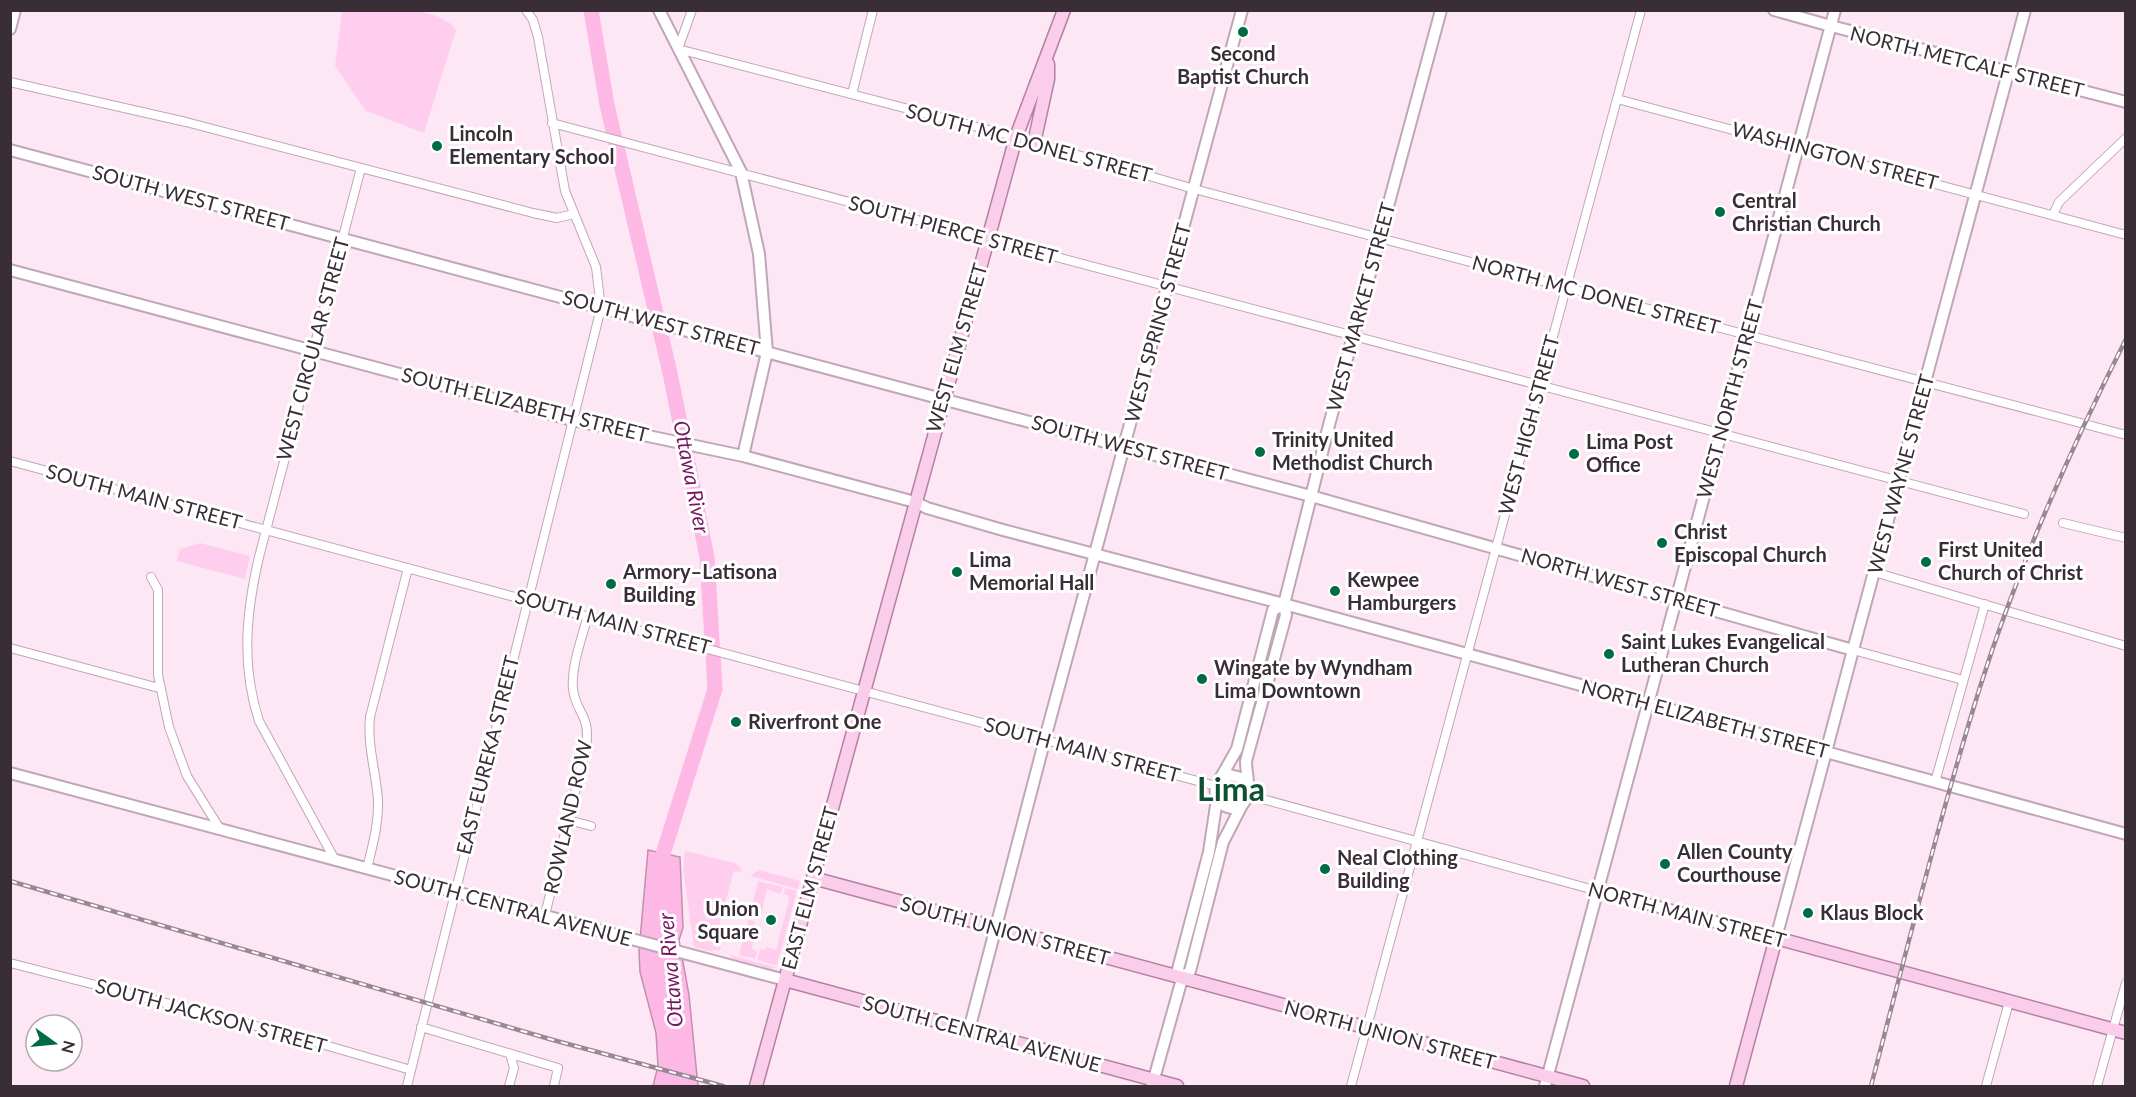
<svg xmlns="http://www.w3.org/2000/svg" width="2136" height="1097" font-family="Lato,sans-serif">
<rect width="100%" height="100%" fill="#fde7f5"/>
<path fill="#ffceee" d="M 342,11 C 372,10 438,3 456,30 L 424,133 L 366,111 L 335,66 Z
M 200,543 L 250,556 L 245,579 L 177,561 L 180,549 Z
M 685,851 L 735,863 L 742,869 L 740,872 L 734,871 L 716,937 L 713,940 L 717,948 L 721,945 L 720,950 L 709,951 L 694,947 L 683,868 Z
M 759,870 L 800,881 L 798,889 L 750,876 Z
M 758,881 L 783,887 L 780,894 L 767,889 L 761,915 L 755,919 L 749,917 Z
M 785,888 L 797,891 L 777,965 L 774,965 L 757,960 L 761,949 L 765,950 L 766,947 L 776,950 L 789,900 L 788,895 L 783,894 Z
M 748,920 L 755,921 L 754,927 L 756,927 L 752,949 L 757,951 L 755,959 L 739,955 Z
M 730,955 L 774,967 L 775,969 L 734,960 Z"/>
<path fill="#fdb8e6" stroke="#c28fb1" stroke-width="1.5" d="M 648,850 L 680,857 L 683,928 L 679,940 L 689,995 L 698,1086 L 653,1086 L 658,1066 L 656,1033 L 640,972 L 639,951 Z"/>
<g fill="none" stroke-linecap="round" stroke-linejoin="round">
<path stroke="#fdb8e6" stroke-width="15" d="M 591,10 L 607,105 L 670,373 L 707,557 L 715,689 L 662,857 L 663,871"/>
<g stroke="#c1a6b7" stroke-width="10">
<path id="minor" d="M 692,10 L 678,49 L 1016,137 L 1194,189 L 2126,435
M 10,82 L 186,122 L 533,213 L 557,218 L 574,214
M 852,94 L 873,10
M 1617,99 L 2126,235
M 552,123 L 2024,514
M 2053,215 L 2059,202 L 2126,138
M 10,461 L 1216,786
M 2063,523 L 2126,538
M 1874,572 L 2126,646
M 151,577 L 158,590 L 158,675 L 169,727 L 187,776 L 220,829
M 10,648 L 159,688
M 1853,650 L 1963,680
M 1935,782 L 1985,604
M 1248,795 L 1598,891
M 568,820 L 591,826
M 335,860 L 259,721 C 241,665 246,613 259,557 L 361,168
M 367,869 C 372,847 379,824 378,800 C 376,772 367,745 370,717 L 408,568
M 545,915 L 586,747 C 591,714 576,714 573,689 C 571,666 582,638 588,615
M 10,963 L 294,1036 L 411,1070
M 421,1027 L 558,1068 L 554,1086
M 407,1086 L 601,308 L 596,267 L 565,191 L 538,37 L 533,20 L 526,10
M 509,1086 L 514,1068 L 510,1054
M 1351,1086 L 1641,10
M 1986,1086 L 2009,1002
M 2097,1086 L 2126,983"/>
</g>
<g stroke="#c1a6b7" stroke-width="14">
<path id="tertiary" d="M 659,10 L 741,172 L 759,254 L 767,352 L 743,456
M 1831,26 L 2126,102
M 10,29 L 15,10
M 10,150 L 942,399
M 10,270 L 572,420 L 743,456 L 915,502
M 1853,650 L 2025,10
M 10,773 L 785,980
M 1220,779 L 1237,749 L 1273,610 L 1284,604
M 1248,787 L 1241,778 L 1230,775 L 1218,783 C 1212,795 1218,805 1231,808 L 1242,805 C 1253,793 1246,776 1246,761 L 1286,615 L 1284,604 L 1329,425 L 1441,10
M 1598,891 L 1776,938 L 1826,752
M 1182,979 L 1178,969 L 1209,852 L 1217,799
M 969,1030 L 1047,731 L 1242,10
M 1152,1086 L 1182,979 L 1190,971 L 1223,842 L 1242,805"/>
</g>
<g stroke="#c1a6b7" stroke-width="14">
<path id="secondary" d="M 1774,10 L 1831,26
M 942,399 L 1311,496 L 1853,650 L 1826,752
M 915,502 L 927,508 L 1003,530 L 1284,604 L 2126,834
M 1545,1086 L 1835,10"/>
</g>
<g stroke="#b480a3" stroke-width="15">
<path id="primary" d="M 1034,143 L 1048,79 L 1048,64
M 813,878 L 1583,1086
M 785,980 L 1177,1086
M 756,1086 L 1016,137 L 1064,10
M 1736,1086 L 1776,938 L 2126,1033"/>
</g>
<use href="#minor" stroke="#fff" stroke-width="8"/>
<use href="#tertiary" stroke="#fff" stroke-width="10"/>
<use href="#secondary" stroke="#fff" stroke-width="10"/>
<use href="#primary" stroke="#facdeb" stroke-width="12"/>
<g stroke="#998893" stroke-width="4.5">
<path id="rail" d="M 10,881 L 553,1040 L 723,1086
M 1871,1086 C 1906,953 1939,819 1980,687 C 2018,567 2069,452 2126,339"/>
</g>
<use href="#rail" stroke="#fff" stroke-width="2" stroke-dasharray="7" stroke-linecap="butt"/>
</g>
<g fill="#006c44" stroke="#fff" stroke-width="2">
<circle cx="1243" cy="32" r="6"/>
<circle cx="437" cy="146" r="6"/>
<circle cx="1720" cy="212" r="6"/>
<circle cx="1260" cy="452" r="6"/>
<circle cx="1574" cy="454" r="6"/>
<circle cx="1662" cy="543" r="6"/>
<circle cx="1926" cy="562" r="6"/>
<circle cx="957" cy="572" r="6"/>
<circle cx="611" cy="584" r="6"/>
<circle cx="1335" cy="591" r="6"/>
<circle cx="1609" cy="654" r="6"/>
<circle cx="1202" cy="679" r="6"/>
<circle cx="736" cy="722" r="6"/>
<circle cx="1665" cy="864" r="6"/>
<circle cx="1325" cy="869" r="6"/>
<circle cx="1808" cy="913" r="6"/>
<circle cx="771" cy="920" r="6"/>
</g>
<g text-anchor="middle" stroke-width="6" stroke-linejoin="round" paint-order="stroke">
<g font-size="20" font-weight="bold" fill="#392e35" stroke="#fff" text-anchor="start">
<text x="1243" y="61" text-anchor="middle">Second<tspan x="1243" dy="23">Baptist Church</tspan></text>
<text x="449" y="141">Lincoln<tspan x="449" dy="23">Elementary School</tspan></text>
<text x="1732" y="208">Central<tspan x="1732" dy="23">Christian Church</tspan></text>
<text x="1272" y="447">Trinity United<tspan x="1272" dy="23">Methodist Church</tspan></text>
<text x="1586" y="449">Lima Post<tspan x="1586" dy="23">Office</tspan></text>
<text x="1674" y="539">Christ<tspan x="1674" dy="23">Episcopal Church</tspan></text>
<text x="1938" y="557">First United<tspan x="1938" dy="23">Church of Christ</tspan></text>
<text x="969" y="567">Lima<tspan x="969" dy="23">Memorial Hall</tspan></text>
<text x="623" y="579">Armory–Latisona<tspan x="623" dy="23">Building</tspan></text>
<text x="1347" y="587">Kewpee<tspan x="1347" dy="23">Hamburgers</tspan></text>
<text x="1621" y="649">Saint Lukes Evangelical<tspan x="1621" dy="23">Lutheran Church</tspan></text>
<text x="1214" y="675">Wingate by Wyndham<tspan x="1214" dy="23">Lima Downtown</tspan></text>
<text x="748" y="729">Riverfront One</text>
<text x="1677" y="859">Allen County<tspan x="1677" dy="23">Courthouse</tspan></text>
<text x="1337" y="865">Neal Clothing<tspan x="1337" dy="23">Building</tspan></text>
<text x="759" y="916" text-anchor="end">Union<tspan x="759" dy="23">Square</tspan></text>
<text x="1820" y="920">Klaus Block</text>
</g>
<g font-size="20" fill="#392e35" stroke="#fff">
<text transform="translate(1967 62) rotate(14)" y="7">NORTH METCALF STREET</text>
<text transform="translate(1029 143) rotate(15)" y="7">SOUTH MC DONEL STREET</text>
<text transform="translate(1835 156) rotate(15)" y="7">WASHINGTON STREET</text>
<text transform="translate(191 198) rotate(15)" y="7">SOUTH WEST STREET</text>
<text transform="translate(953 230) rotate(15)" y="7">SOUTH PIERCE STREET</text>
<text transform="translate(1596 295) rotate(15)" y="7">NORTH MC DONEL STREET</text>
<text transform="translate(1361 307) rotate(-75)" y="7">WEST MARKET STREET</text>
<text transform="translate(661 323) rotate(15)" y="7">SOUTH WEST STREET</text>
<text transform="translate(1158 323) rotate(-75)" y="7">WEST SPRING STREET</text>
<text transform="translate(957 348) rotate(-74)" y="7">WEST ELM STREET</text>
<text transform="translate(313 349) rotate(-75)" y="7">WEST CIRCULAR STREET</text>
<text transform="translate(1730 399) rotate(-75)" y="7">WEST NORTH STREET</text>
<text transform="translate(525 405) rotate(14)" y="7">SOUTH ELIZABETH STREET</text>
<text transform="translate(1529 425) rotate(-75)" y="7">WEST HIGH STREET</text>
<text transform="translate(1130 448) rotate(15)" y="7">SOUTH WEST STREET</text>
<text transform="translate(1901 474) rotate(-75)" y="7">WEST WAYNE STREET</text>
<text transform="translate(144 497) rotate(15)" y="7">SOUTH MAIN STREET</text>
<text transform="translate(1620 583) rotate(16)" y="7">NORTH WEST STREET</text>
<text transform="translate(613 622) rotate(15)" y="7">SOUTH MAIN STREET</text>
<text transform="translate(1705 719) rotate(15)" y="7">NORTH ELIZABETH STREET</text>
<text transform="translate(1082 750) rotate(15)" y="7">SOUTH MAIN STREET</text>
<text transform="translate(488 755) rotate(-76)" y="7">EAST EUREKA STREET</text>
<text transform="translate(568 817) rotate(-77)" y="7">ROWLAND ROW</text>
<text transform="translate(810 888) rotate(-75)" y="7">EAST ELM STREET</text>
<text transform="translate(513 908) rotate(15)" y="7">SOUTH CENTRAL AVENUE</text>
<text transform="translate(1687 915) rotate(15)" y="7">NORTH MAIN STREET</text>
<text transform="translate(1005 931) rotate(15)" y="7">SOUTH UNION STREET</text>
<text transform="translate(211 1016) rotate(15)" y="7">SOUTH JACKSON STREET</text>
<text transform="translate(982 1034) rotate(15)" y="7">SOUTH CENTRAL AVENUE</text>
<text transform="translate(1390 1035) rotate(15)" y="7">NORTH UNION STREET</text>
</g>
<g font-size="21" font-style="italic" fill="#791662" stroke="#fff">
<text transform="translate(691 477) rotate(79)" y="7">Ottawa River</text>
<text transform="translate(671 970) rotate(-95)" y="7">Ottawa River</text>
</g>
<g font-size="32" font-weight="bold" fill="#0e5033" stroke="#fff">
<text x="1231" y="801">Lima</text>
</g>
</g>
<rect width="2136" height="1097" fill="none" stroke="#392e35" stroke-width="24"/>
<g transform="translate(54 1043) rotate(105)"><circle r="28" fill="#ffffff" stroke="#b0abae" stroke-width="1.5"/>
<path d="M0-4.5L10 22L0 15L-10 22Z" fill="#006c44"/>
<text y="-9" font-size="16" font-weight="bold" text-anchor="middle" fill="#392e35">N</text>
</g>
</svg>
